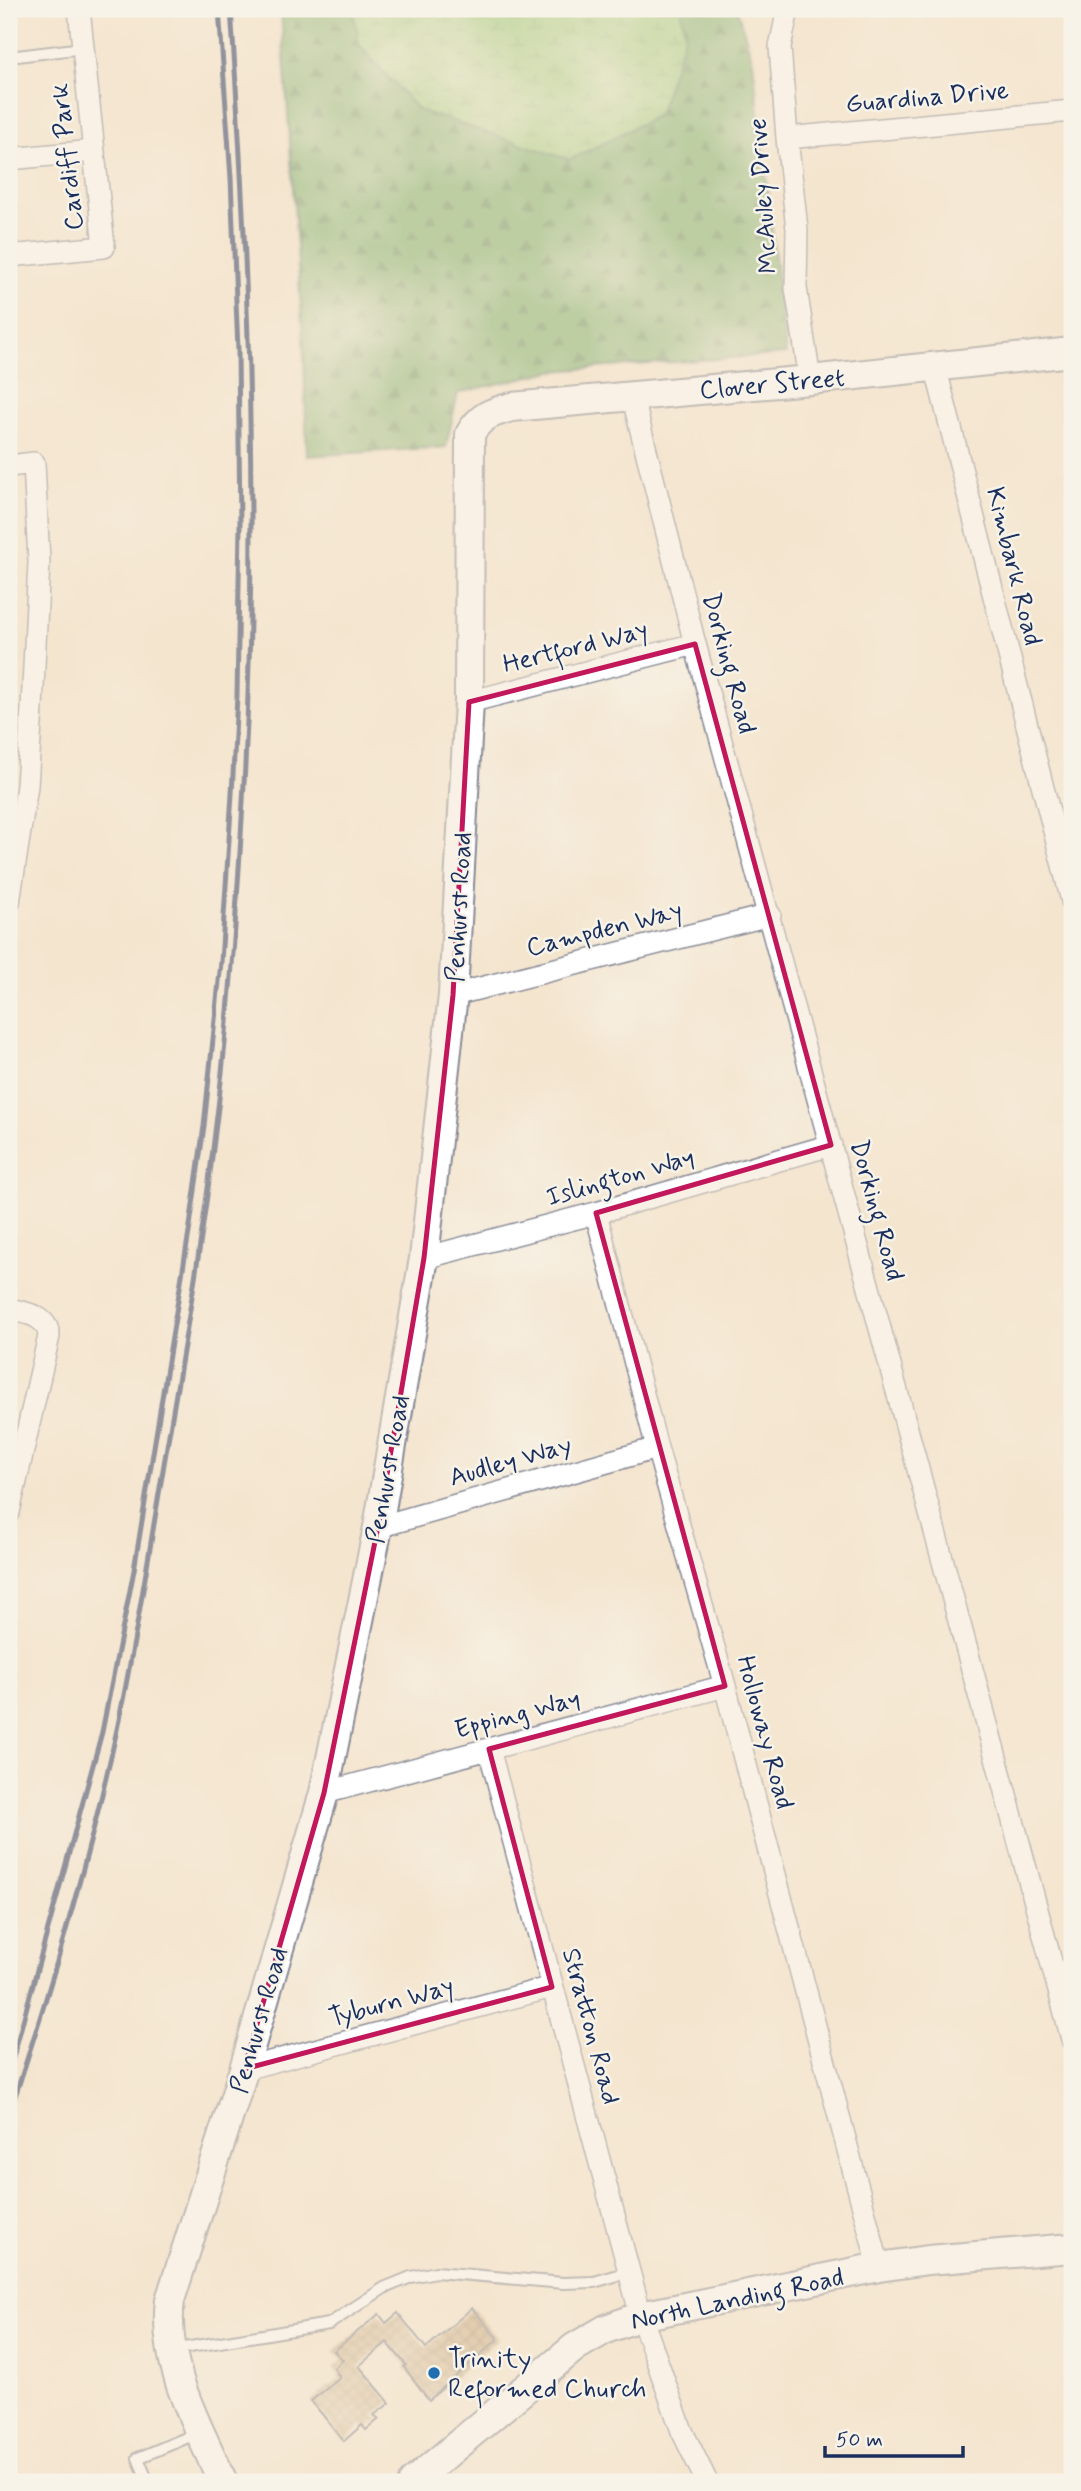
<svg xmlns="http://www.w3.org/2000/svg" width="1081" height="2491" font-family="Mynerve,sans-serif">
<defs>
<pattern id="forest-firs" width="22" height="20" patternUnits="userSpaceOnUse" patternTransform="scale(1.75)"><rect width="22" height="20" fill="#7db26e"/><path d="M5 1l3.5 6h-7zM16 11l3.5 6h-7z" fill="#66915e"/></pattern>
<pattern id="wetland-marsh" width="20" height="14" patternUnits="userSpaceOnUse" patternTransform="scale(1.75)"><rect width="20" height="14" fill="#9cd080"/><path d="M1 5h8M5 5V1M11 12h8M15 12V8" fill="none" stroke="#86b371"/></pattern>
<pattern id="building-cross-hatch" width="8" height="8" patternUnits="userSpaceOnUse" patternTransform="scale(1.75)"><rect width="8" height="8" fill="#ceaf86"/><path d="M0 0l8 8M0 8l8-8" fill="none" stroke="#a68f71"/></pattern>
</defs>
<rect width="100%" height="100%" fill="#f7f3e8"/>
<filter id="ink" filterUnits="userSpaceOnUse"><feTurbulence type="fractalNoise" baseFrequency=".0143" numOctaves="2"/><feDisplacementMap in="SourceGraphic" scale="14" xChannelSelector="R" yChannelSelector="G"/><feConvolveMatrix kernelMatrix="1 2 1 2 8 2 1 2 1" color-interpolation-filters="sRGB"/></filter>
<filter id="wash" filterUnits="userSpaceOnUse"><feTurbulence type="fractalNoise" baseFrequency=".00686" numOctaves="4" result="noise"/><feDisplacementMap in="SourceGraphic" scale="28" xChannelSelector="R" yChannelSelector="G"/><feGaussianBlur stdDeviation="1.57" result="paint"/><feColorMatrix in="noise" values="0 0 0 0 0 0 0 0 0 0 0 0 0 0 0 0 0 1.4 0 .05"/><feComposite in="paint" operator="in"/></filter>
<g filter="url(#wash)">
<rect width="100%" height="100%" fill="#f4e5cf"/>
<path fill="url(#forest-firs)" stroke="#4c7066" stroke-width="2" d="M 281,9 L 737,9 L 753,61 L 786,354 L 552,371 L 458,393 L 446,447 L 307,456 L 304,354 Z"/>
<path fill="url(#wetland-marsh)" stroke="#5c806f" stroke-width="2" d="M 353,9 L 681,9 L 685,35 L 658,115 L 570,160 L 418,110 L 359,45 Z"/>
<g id="blocks">
<path fill="url(#building-cross-hatch)" d="M 472,2308 L 498,2339 L 429,2400 L 404,2367 L 406,2365 L 387,2342 L 359,2366 L 390,2403 L 374,2415 L 379,2419 L 366,2430 L 362,2425 L 344,2441 L 311,2401 L 340,2378 L 334,2368 L 343,2360 L 334,2351 L 379,2314 L 386,2323 L 398,2313 L 426,2348 Z"/>
</g>
</g>
<g filter="url(#ink)">
<use href="#blocks" fill-opacity="0" stroke="#888a96" stroke-width="2"/>
<g fill="none" stroke-linecap="round" stroke-linejoin="round">
<g stroke="#888a96" stroke-width="14">
<path id="service" d="M 9,57 L 83,48
M 172,2350 L 329,2324 L 384,2288 L 411,2277 L 436,2272 L 563,2283 L 594,2282 L 629,2272
M 148,2482 L 138,2458 L 198,2433"/>
</g>
<g stroke="#888a96" stroke-width="24">
<path id="minor" d="M 788,9 L 780,47 L 787,138 L 797,229 L 796,288 L 810,380
M 787,138 L 1072,111
M 9,159 L 93,151
M 9,256 L 104,247 L 79,9
M 935,366 L 1072,901
M 632,395 L 695,644 L 1072,2039
M 9,466 L 34,463 L 39,562 L 32,708 L 27,786 L 9,902
M 469,702 L 695,644
M 453,995 L 770,915
M 596,1213 L 657,1448 L 725,1686 L 879,2267
M 424,1258 L 596,1213 L 831,1145
M 9,1309 C 26,1313 47,1315 49,1336 L 9,1512
M 378,1527 L 657,1448
M 489,1749 L 641,2316 L 682,2431 L 707,2482
M 324,1793 L 725,1686
M 244,2069 L 552,1987"/>
</g>
<g stroke="#888a96" stroke-width="32">
<path id="tertiary" d="M 223,2482 C 197,2425 162,2364 170,2300 L 244,2069 L 324,1793 L 378,1527 L 424,1258 L 453,995 L 469,702 L 470,434 C 480,416 492,412 512,407 L 810,380 L 1072,352
M 413,2482 L 575,2347 L 606,2329 L 641,2316 L 879,2267 L 928,2260 L 1072,2248"/>
</g>
<use href="#service" stroke="#fff" stroke-width="10"/>
<use href="#minor" stroke="#fff" stroke-width="21"/>
<use href="#tertiary" stroke="#fff" stroke-width="28"/>
<path stroke="#1b2f5e" stroke-width="5" d="M 9,2072 L 102,1732 L 134,1570 L 190,1226 L 204,1126 L 221,962 L 232,794 L 237,696 L 240,526 L 238,350 L 231,178 L 219,9
M 9,2115 C 50,1991 88,1861 116,1734 C 135,1647 148,1558 163,1470 C 182,1358 202,1245 215,1132 C 229,1022 237,911 243,801 C 259,537 249,272 231,9"/>
</g>
</g>
<path d="M0 0H1081V2491H0ZM 695,644 L 831,1145 L 596,1213 L 725,1686 L 489,1749 L 552,1987 L 244,2069 L 324,1793 L 378,1527 L 424,1258 L 453,995 L 469,702 Z" fill="#f4e5cf" fill-opacity=".55" fill-rule="evenodd"/>
<path fill="none" stroke="#c2185b" stroke-width="5" stroke-linejoin="round" d="M 695,644 L 831,1145 L 596,1213 L 725,1686 L 489,1749 L 552,1987 L 244,2069 L 324,1793 L 378,1527 L 424,1258 L 453,995 L 469,702 Z"/>
<circle fill="#1f6fb2" stroke="#f7f3e8" stroke-width="2.5" cx="434" cy="2373" r="7"/>
<g text-anchor="middle" stroke-width="5" stroke-linejoin="round" paint-order="stroke">
<g font-size="26" fill="#1b2f5e" stroke="#f7f3e8">
<text transform="translate(927 96) rotate(-5)" y="9">Guardina Drive</text>
<text transform="translate(66 157) rotate(-96)" y="9">Cardiff Park</text>
<text transform="translate(762 196) rotate(-94)" y="9">McAuley Drive</text>
<text transform="translate(772 383) rotate(-5)" y="9">Clover Street</text>
<text transform="translate(1015 566) rotate(76)" y="9">Kimbark Road</text>
<text transform="translate(575 646) rotate(-14)" y="9">Hertford Way</text>
<text transform="translate(730 663) rotate(75)" y="9">Dorking Road</text>
<text transform="translate(458 907) rotate(-87)" y="9">Penhurst Road</text>
<text transform="translate(604 928) rotate(-14)" y="9">Campden Way</text>
<text transform="translate(620 1176) rotate(-16)" y="9">Islington Way</text>
<text transform="translate(878 1210) rotate(75)" y="9">Dorking Road</text>
<text transform="translate(510 1460) rotate(-16)" y="9">Audley Way</text>
<text transform="translate(387 1469) rotate(-80)" y="9">Penhurst Road</text>
<text transform="translate(517 1713) rotate(-15)" y="9">Epping Way</text>
<text transform="translate(766 1732) rotate(75)" y="9">Holloway Road</text>
<text transform="translate(391 2001) rotate(-15)" y="9">Tyburn Way</text>
<text transform="translate(258 2020) rotate(-74)" y="9">Penhurst Road</text>
<text transform="translate(592 2026) rotate(75)" y="9">Stratton Road</text>
<text transform="translate(737 2298) rotate(-12)" y="9">North Landing Road</text>
</g>
<g font-size="26" fill="#1b2f5e" stroke="#f7f3e8" text-anchor="start">
<text x="448" y="2367">Trinity<tspan x="448" dy="30">Reformed Church</tspan></text>
</g>
</g>
<rect width="1081" height="2491" fill="none" stroke="#f7f3e8" stroke-width="35"/>
<path d="M825 2446v10h138v-10" fill="none" stroke="#1b2f5e" stroke-width="3.5"/>
<text x="836" y="2446" font-size="21" fill="#1b2f5e" stroke="#f7f3e8" stroke-width="5" paint-order="stroke">50 m</text>
</svg>
